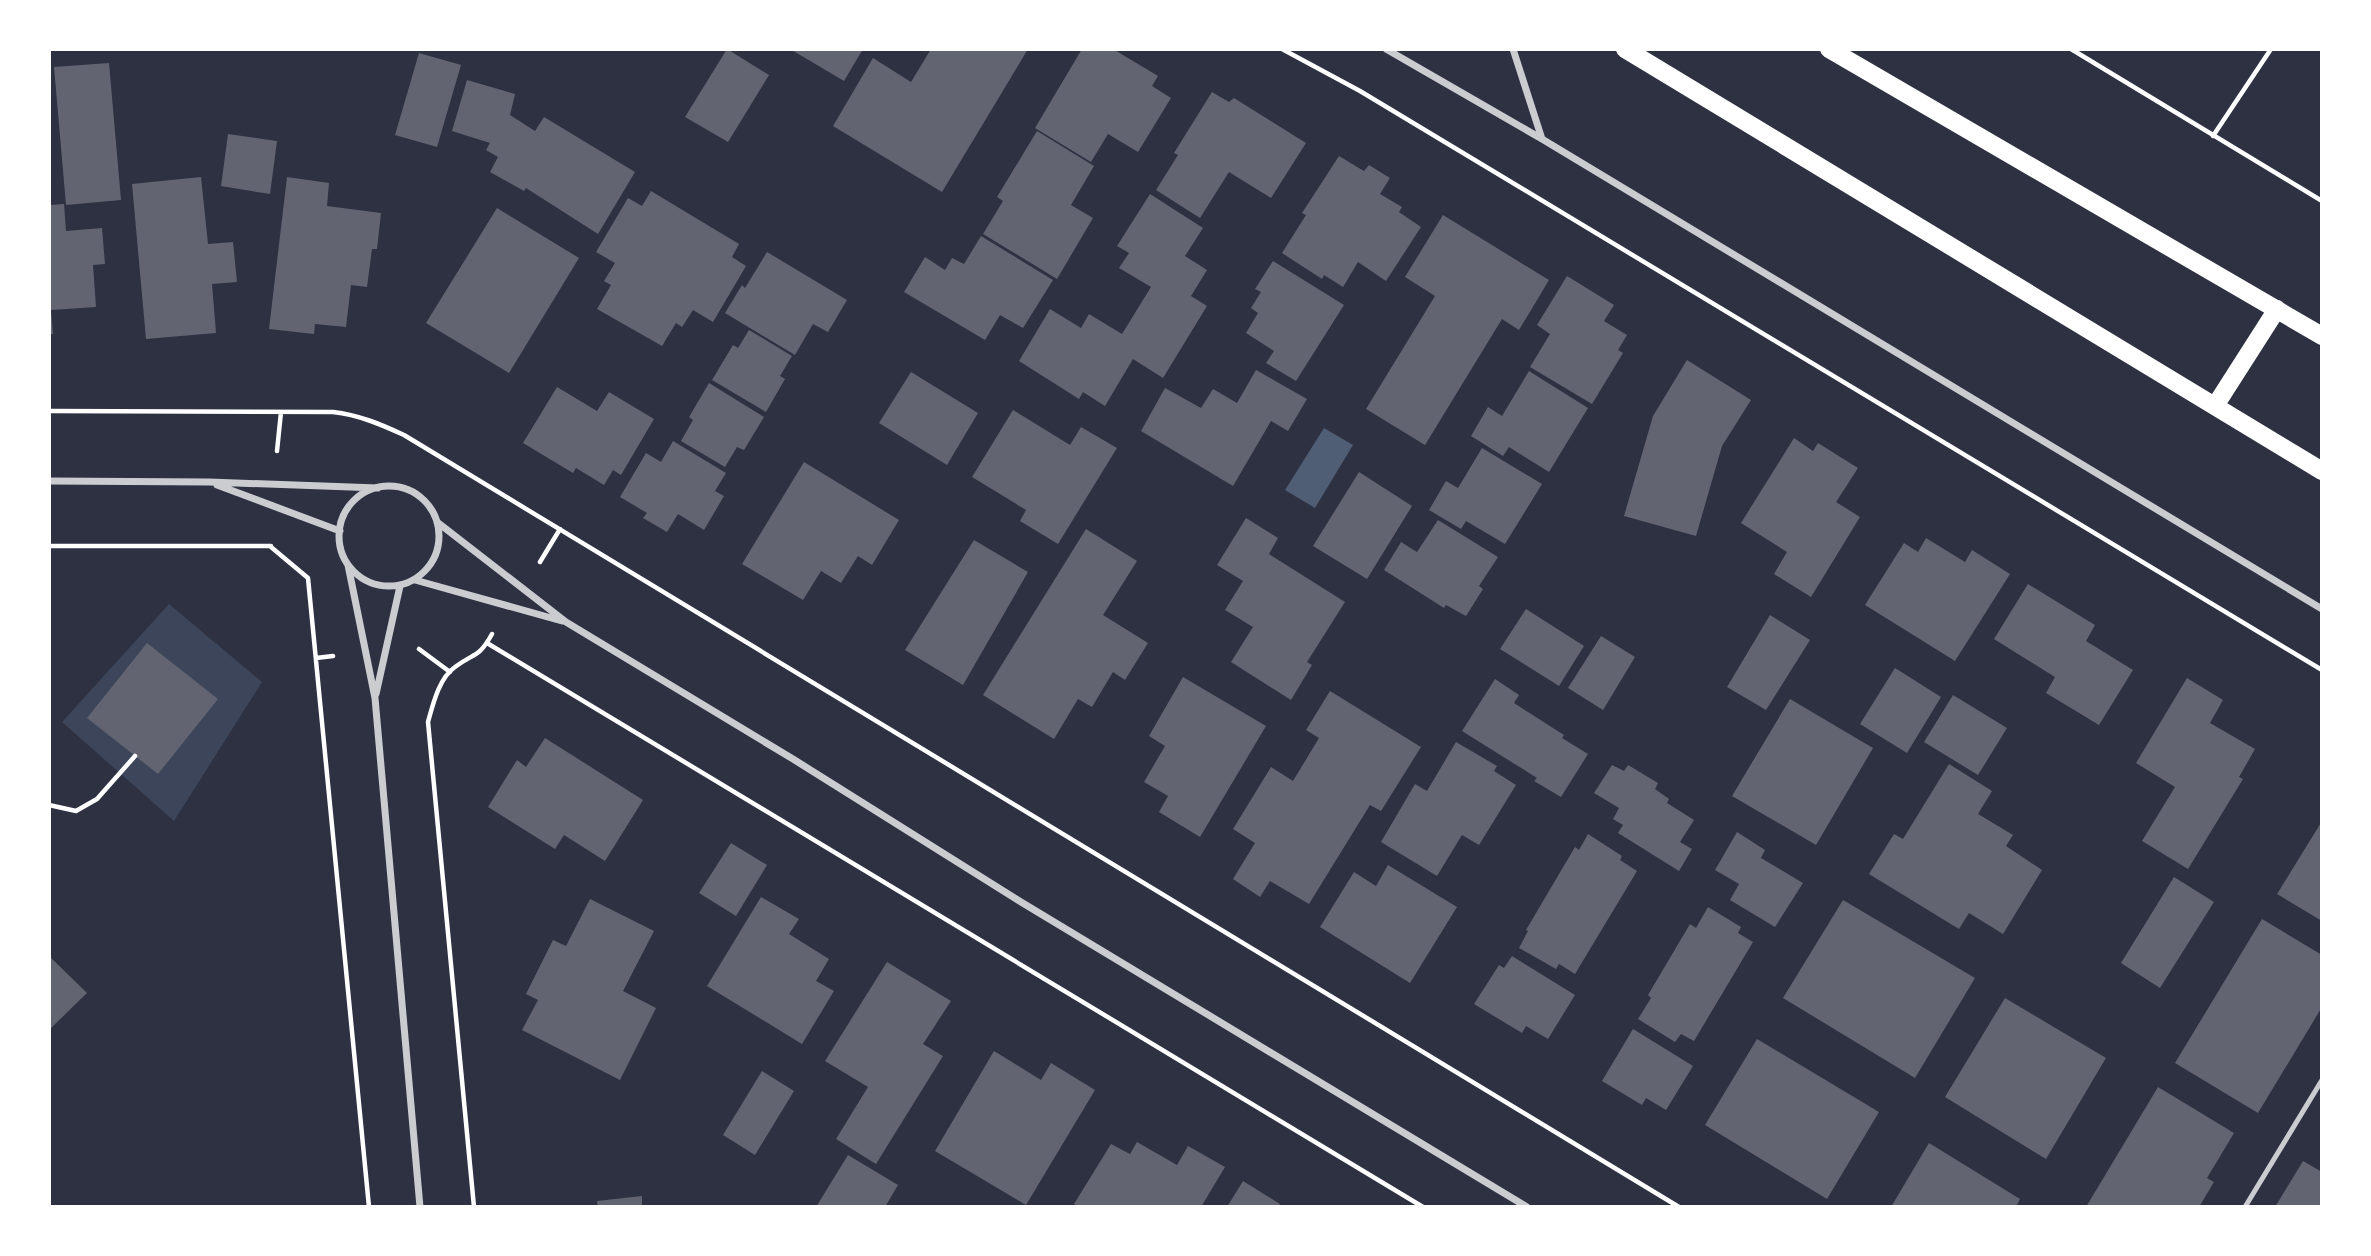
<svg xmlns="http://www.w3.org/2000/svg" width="2371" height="1256" font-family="Lato,sans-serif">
<rect width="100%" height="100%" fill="#2d3142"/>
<path fill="#3c4559" d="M 169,604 L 262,682 L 174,821 L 62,722 Z"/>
<path fill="#4f5d75" d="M 1324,428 L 1353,445 L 1315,508 L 1285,490 Z"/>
<path fill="#626471" d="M 727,49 L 769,75 L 728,142 L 685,117 Z
M 790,49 L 863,49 L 844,81 Z
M 931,49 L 1028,49 L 942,192 L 833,126 L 873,58 L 911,82 Z
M 1082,49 L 1113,49 L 1158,76 L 1152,86 L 1171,98 L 1138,152 L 1108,134 L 1091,162 L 1035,128 Z
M 419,53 L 461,65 L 437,147 L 395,135 Z
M 109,63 L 121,200 L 66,205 L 54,67 Z
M 467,80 L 515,94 L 510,115 L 535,131 L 544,117 L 635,172 L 598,234 L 526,188 L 524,191 L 490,172 L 498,157 L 486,150 L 490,143 L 452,131 Z
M 1212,92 L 1229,102 L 1234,98 L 1306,143 L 1271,198 L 1229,172 L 1200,218 L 1156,190 L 1178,155 L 1174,153 Z
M 1037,131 L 1094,166 L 1071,205 L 1093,218 L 1057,279 L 983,234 L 1003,201 L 997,197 Z
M 228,134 L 277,141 L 270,194 L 221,186 Z
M 1339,156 L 1364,171 L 1369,165 L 1390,178 L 1380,194 L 1402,207 L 1399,212 L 1421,227 L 1386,281 L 1358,262 L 1343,287 L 1324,275 L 1322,279 L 1282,253 L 1306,215 L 1302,213 Z
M 201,177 L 208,244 L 233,242 L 237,282 L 212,284 L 216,333 L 146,339 L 132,184 Z
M 287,177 L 329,183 L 327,206 L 381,213 L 377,249 L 372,249 L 367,287 L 351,285 L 346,327 L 315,324 L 314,334 L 269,329 Z
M 651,191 L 739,244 L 732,257 L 746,266 L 713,322 L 693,310 L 682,327 L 676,323 L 662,346 L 597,309 L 611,285 L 604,281 L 615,263 L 596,252 L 628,198 L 642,206 Z
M 1150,194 L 1203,228 L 1185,256 L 1207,270 L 1191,296 L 1207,306 L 1163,378 L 1133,359 L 1105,406 L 1083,392 L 1079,399 L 1019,361 L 1050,309 L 1081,328 L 1089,314 L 1122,334 L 1151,287 L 1119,268 L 1129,253 L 1117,246 Z
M 64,204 L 66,231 L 102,228 L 105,264 L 93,265 L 96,307 L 51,310 L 53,334 L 49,334 L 49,205 Z
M 497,208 L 579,258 L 509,373 L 426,323 Z
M 1443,215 L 1549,280 L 1519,330 L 1502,319 L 1425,445 L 1366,409 L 1435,296 L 1405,277 Z
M 981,236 L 1053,280 L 1023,328 L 1000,315 L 985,340 L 904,292 L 925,257 L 945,270 L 952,258 L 964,264 Z
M 767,252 L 847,300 L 828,332 L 813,324 L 795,355 L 725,313 L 742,285 L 745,288 Z
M 1273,261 L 1344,305 L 1296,381 L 1266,363 L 1274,351 L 1246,333 L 1258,313 L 1251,308 L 1261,292 L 1255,289 Z
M 1567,276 L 1614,305 L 1604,321 L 1627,335 L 1618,350 L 1623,353 L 1592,404 L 1530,367 L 1550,334 L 1537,325 Z
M 749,330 L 792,356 L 780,376 L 785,379 L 766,412 L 712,380 L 733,345 L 738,348 Z
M 1687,360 L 1751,400 L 1722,446 L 1696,536 L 1624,516 L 1653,416 Z
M 1256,370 L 1307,399 L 1288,431 L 1271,421 L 1233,486 L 1141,431 L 1165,388 L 1201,408 L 1213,389 L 1237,403 Z
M 1529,371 L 1588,408 L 1549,472 L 1509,447 L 1503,456 L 1471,436 L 1488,407 L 1502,416 Z
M 911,372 L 978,413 L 947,465 L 879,423 Z
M 709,383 L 764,417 L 744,450 L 737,447 L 725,467 L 681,441 L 693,420 L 689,417 Z
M 557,387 L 597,411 L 609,392 L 654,419 L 621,475 L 613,470 L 604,485 L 576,468 L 573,473 L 523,443 Z
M 1013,410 L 1070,445 L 1081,427 L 1117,448 L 1058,544 L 1020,521 L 1026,510 L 972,477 Z
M 1794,438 L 1813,451 L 1818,443 L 1858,468 L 1836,502 L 1860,517 L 1811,597 L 1774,574 L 1787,552 L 1741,523 Z
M 673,441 L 726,473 L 715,491 L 724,496 L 704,530 L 678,514 L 667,532 L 643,518 L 647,513 L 620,497 L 646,453 L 661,462 Z
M 1482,448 L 1542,484 L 1505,544 L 1466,521 L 1461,529 L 1429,510 L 1446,481 L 1458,488 Z
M 804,462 L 899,520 L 872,565 L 858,556 L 841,583 L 821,571 L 803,600 L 742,564 Z
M 1359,472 L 1412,506 L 1367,579 L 1313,546 Z
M 1246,518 L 1278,538 L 1269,554 L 1345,602 L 1307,662 L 1312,665 L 1291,700 L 1231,662 L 1253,627 L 1225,610 L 1243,581 L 1217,565 Z
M 1438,520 L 1498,557 L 1479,586 L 1483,589 L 1466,616 L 1446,605 L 1444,608 L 1384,570 L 1401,542 L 1417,552 Z
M 1086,529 L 1137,561 L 1103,615 L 1148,643 L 1125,680 L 1113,672 L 1092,707 L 1078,699 L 1054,739 L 983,695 Z
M 1926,538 L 1965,562 L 1972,550 L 2010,574 L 1955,661 L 1865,605 L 1904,543 L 1918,552 Z
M 974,540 L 1028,572 L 963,685 L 905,650 Z
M 2028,584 L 2095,625 L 2086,641 L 2133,670 L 2099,725 L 2046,693 L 2055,677 L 1994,639 Z
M 1526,609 L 1584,646 L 1559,686 L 1500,649 Z
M 1770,615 L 1810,640 L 1766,710 L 1727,687 Z
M 1601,636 L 1635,657 L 1603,710 L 1568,688 Z
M 147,643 L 218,699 L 158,774 L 87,718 Z
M 1895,668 L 1941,697 L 1907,753 L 1860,724 Z
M 1183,677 L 1266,726 L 1200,837 L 1159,812 L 1168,796 L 1144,782 L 1165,746 L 1149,736 Z
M 2187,678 L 2223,700 L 2210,723 L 2255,749 L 2239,777 L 2243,779 L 2188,869 L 2142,841 L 2175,787 L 2136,763 Z
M 1495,679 L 1519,695 L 1514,703 L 1564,735 L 1562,738 L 1588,754 L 1561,797 L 1534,781 L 1537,778 L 1462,731 Z
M 1330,691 L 1421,747 L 1381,811 L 1370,805 L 1309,904 L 1270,881 L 1260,897 L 1233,879 L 1255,843 L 1233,829 L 1271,767 L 1293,781 L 1319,738 L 1306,730 Z
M 1953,695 L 2007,728 L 1978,775 L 1924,742 Z
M 1790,699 L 1873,748 L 1816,845 L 1732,796 Z
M 545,738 L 643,800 L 605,861 L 564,835 L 555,849 L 488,807 L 517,760 L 526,767 Z
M 1456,742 L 1497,766 L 1494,771 L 1516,785 L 1479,845 L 1462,835 L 1437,876 L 1381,842 L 1415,784 L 1427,791 Z
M 1949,764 L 1992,791 L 1978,814 L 2013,835 L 2006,846 L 2042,870 L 2003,934 L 1969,913 L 1959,929 L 1869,874 L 1894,834 L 1903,839 Z
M 1612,765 L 1624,771 L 1628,765 L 1658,783 L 1655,789 L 1669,799 L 1667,803 L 1694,820 L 1680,842 L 1692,849 L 1679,871 L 1618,833 L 1623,825 L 1613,819 L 1619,808 L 1594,793 Z
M 2322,821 L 2322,921 L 2277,894 Z
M 1737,832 L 1765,850 L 1761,858 L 1803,883 L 1775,927 L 1730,900 L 1739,884 L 1715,870 Z
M 1588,834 L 1622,856 L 1620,860 L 1637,871 L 1575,974 L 1559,964 L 1556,969 L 1519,948 L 1528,931 L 1526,930 L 1575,847 L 1579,850 Z
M 731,843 L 767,865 L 736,916 L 699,893 Z
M 1388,865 L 1457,907 L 1410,983 L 1320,927 L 1354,872 L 1376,886 Z
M 2174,877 L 2214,902 L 2160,988 L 2121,963 Z
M 761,897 L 799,919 L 789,934 L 829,959 L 816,981 L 834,991 L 802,1044 L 707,986 Z
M 590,899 L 654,931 L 623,991 L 656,1008 L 620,1080 L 522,1030 L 538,1000 L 526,994 L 553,940 L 566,946 Z
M 1843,900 L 1975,978 L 1915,1078 L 1783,998 Z
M 1708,907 L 1741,927 L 1738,933 L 1753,942 L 1694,1041 L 1681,1034 L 1675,1042 L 1638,1019 L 1651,998 L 1648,995 L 1690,924 L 1696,928 Z
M 2262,919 L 2322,955 L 2322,1007 L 2258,1113 L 2175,1063 Z
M 49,956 L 87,993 L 49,1030 Z
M 1512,956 L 1575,995 L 1548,1039 L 1526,1026 L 1522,1033 L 1474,1004 L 1499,965 L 1504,968 Z
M 887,962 L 951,1001 L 923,1044 L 943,1056 L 876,1164 L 836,1139 L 868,1087 L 825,1061 Z
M 2005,998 L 2106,1058 L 2046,1159 L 1945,1097 Z
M 1633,1029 L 1693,1066 L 1666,1110 L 1646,1098 L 1642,1105 L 1602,1081 Z
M 1757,1039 L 1879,1112 L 1827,1199 L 1705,1125 Z
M 994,1051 L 1041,1080 L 1051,1063 L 1095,1090 L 1026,1205 L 935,1151 Z
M 762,1071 L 794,1091 L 755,1155 L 723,1135 Z
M 2158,1087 L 2234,1133 L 2207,1178 L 2214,1182 L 2199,1207 L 2086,1207 Z
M 1137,1142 L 1177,1165 L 1188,1146 L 1225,1167 L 1201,1207 L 1079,1207 L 1074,1204 L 1111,1144 L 1130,1154 Z
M 1929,1143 L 2020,1199 L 2016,1207 L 1891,1207 Z
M 848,1155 L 898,1185 L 885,1207 L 816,1207 Z
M 2303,1161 L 2322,1172 L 2322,1207 L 2275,1207 Z
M 1243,1181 L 1280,1204 L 1278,1207 L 1227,1207 Z
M 642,1196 L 642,1207 L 598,1207 L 597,1201 Z"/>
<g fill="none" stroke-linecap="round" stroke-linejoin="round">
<path stroke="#fff" stroke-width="4.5" d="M 1282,49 L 1360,91 L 2322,670
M 2071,49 L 2322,201
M 2213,136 L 2271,49
M 49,411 L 333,412 C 359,415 380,424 404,435 L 1679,1207
M 277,451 L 281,412
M 49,546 L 271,546
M 271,547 L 308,578 L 369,1207
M 540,562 L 560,529
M 487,643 L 1423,1207
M 419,649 L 450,672
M 316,658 L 333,656
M 49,805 L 76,811 L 97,799 L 135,756
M 474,1207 L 428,722 C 433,704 439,678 455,667 C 475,652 478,659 492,634"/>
<path stroke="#caccd0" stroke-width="5" d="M 2245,1207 L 2322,1080"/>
<path stroke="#caccd0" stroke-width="7" d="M 1386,49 L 1542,139 L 2322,609
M 1513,49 L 1542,139
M 49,481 L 209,482 L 378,488
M 217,485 L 340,531
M339 536a50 50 0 1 1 100 0a50 50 0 1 1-100 0Z
M 437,522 L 566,622 L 793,759 L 1021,902 L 1527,1207
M 348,565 L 375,698 L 420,1207
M 415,580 L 562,621
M 376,694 L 400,586"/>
<path stroke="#fff" stroke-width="18" d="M 1625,49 L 2322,471
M 1829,49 L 2322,336
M 2215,406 L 2277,309"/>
</g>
<rect width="2371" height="1256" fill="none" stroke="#ffffff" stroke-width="102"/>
</svg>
